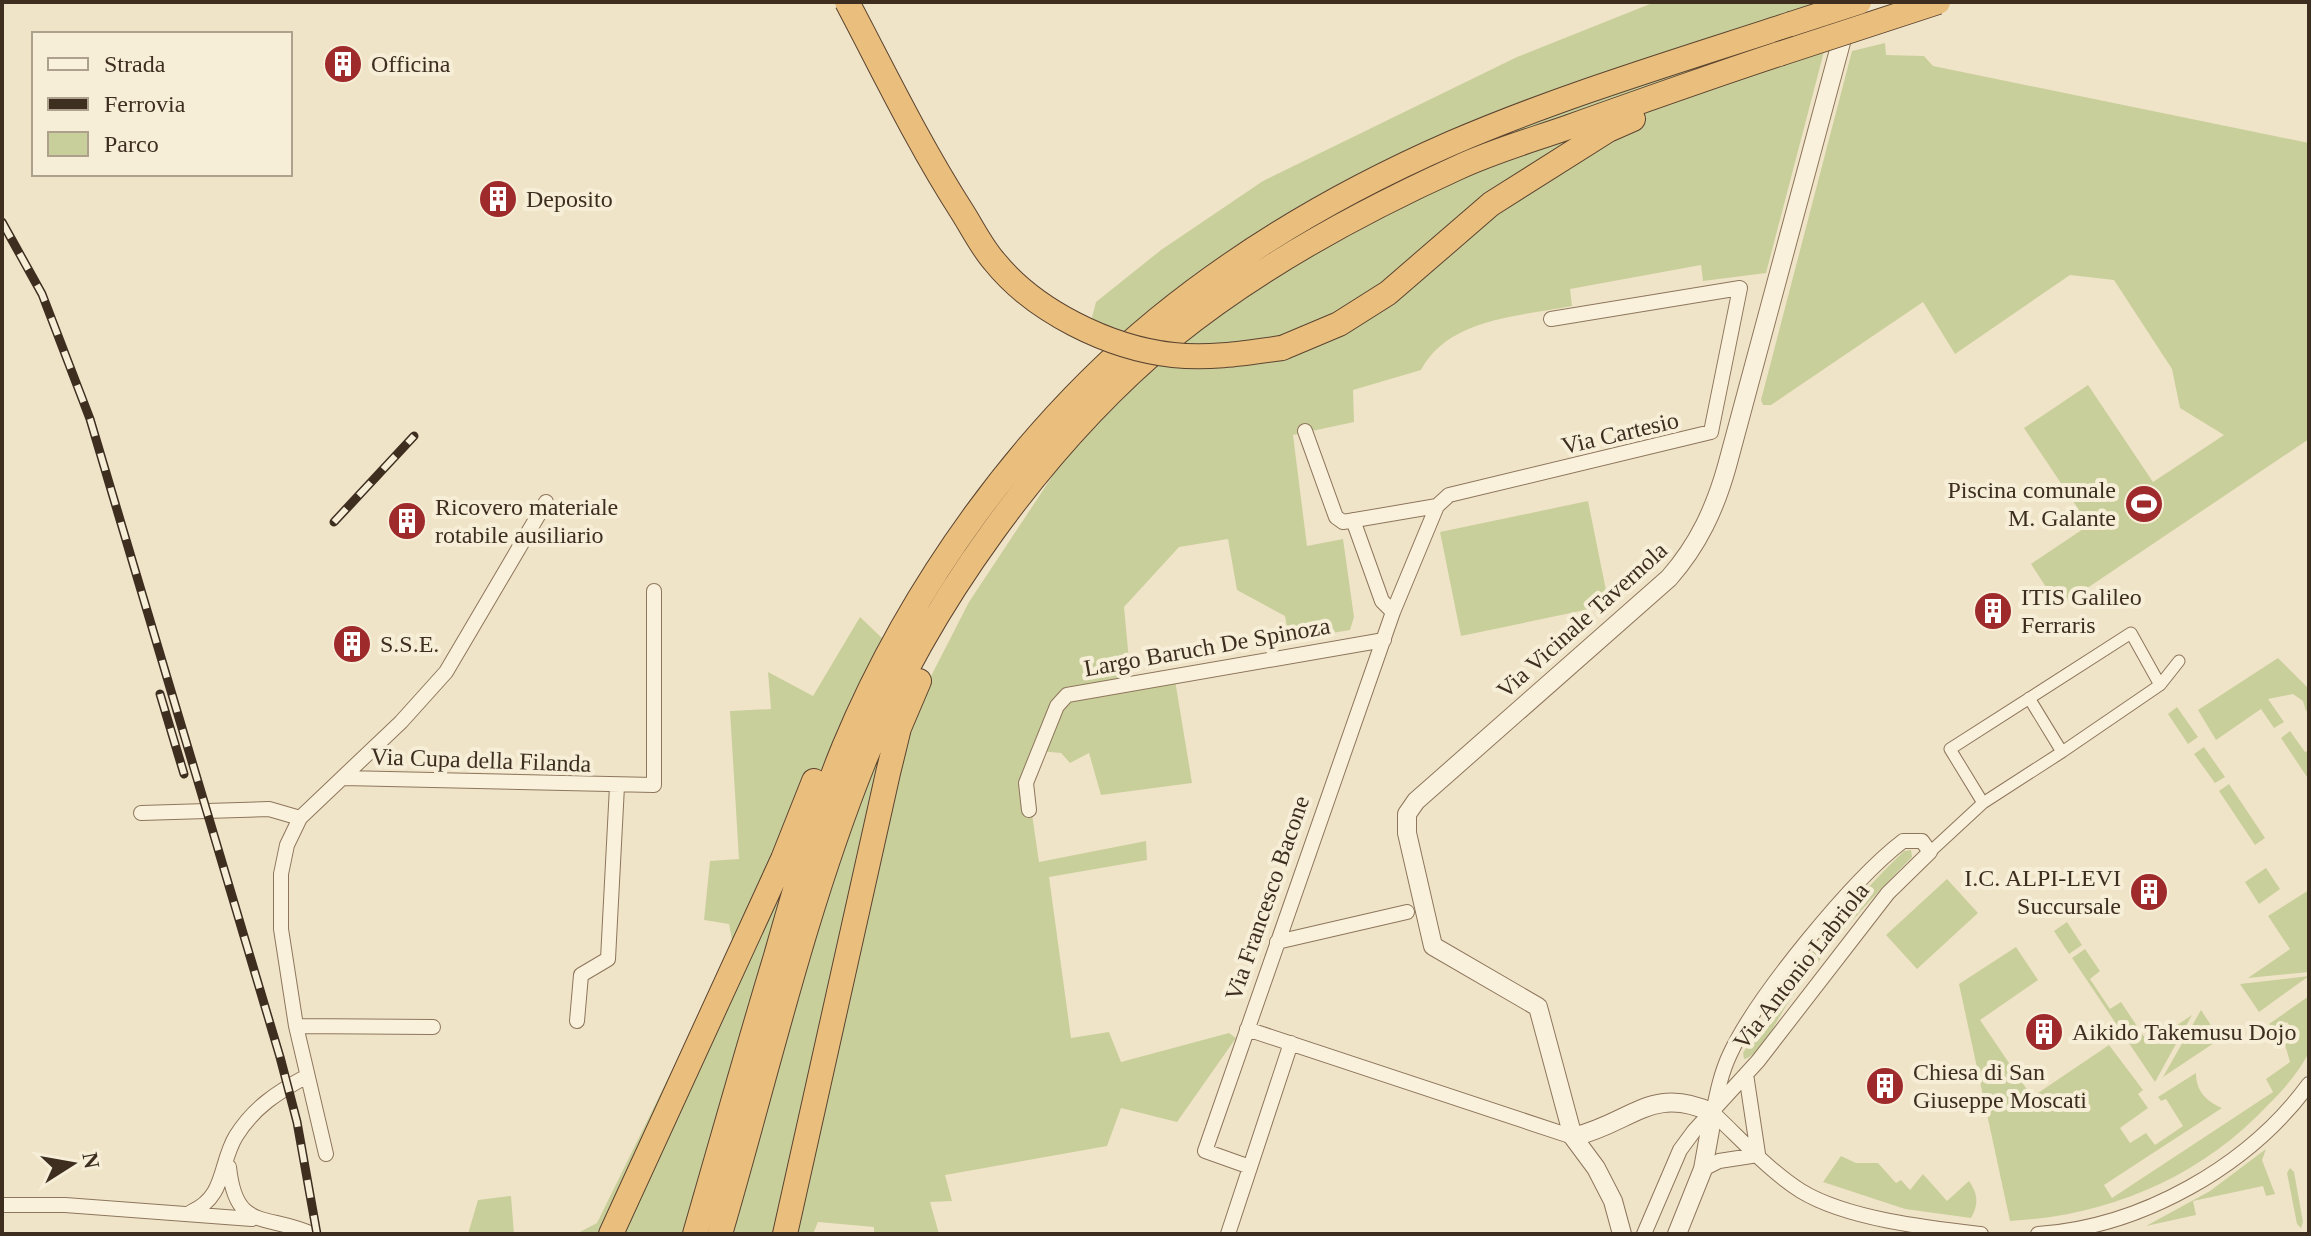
<svg xmlns="http://www.w3.org/2000/svg" width="2311" height="1236" font-family="'Times New Roman',serif">
<rect width="100%" height="100%" fill="#f0e4c8"/>
<path fill="#c9cf9b" d="M 1655,2 L 1837,2 L 1766,273 L 1703,281 L 1701,265 L 1570,289 L 1572,306 C 1521,316 1448,318 1421,370 L 1353,390 L 1354,422 L 1293,435 L 1307,546 L 1343,539 L 1354,617 L 1350,630 L 1266,644 L 1287,627 L 1285,616 L 1237,590 L 1228,539 L 1179,547 L 1124,607 L 1131,682 L 1174,674 L 1192,783 L 1101,795 L 1089,753 L 1070,763 L 1061,753 L 1039,751 L 1027,780 L 1039,862 L 1146,841 L 1147,860 L 1049,877 L 1071,1038 L 1109,1032 L 1121,1062 L 1229,1033 L 1236,1038 L 1177,1122 L 1121,1108 L 1107,1146 L 945,1175 L 952,1201 L 930,1202 L 939,1234 L 874,1234 L 874,1227 L 818,1222 L 813,1234 L 576,1234 L 597,1223 L 733,946 L 729,924 L 704,920 L 710,861 L 739,859 L 730,711 L 771,709 L 768,672 L 813,696 L 860,617 L 928,682 L 969,602 L 1075,442 L 1156,365 L 1091,321 L 1096,302 L 1161,250 L 1263,181 L 1517,57 Z
M 1885,43 L 1886,55 L 1924,56 L 1933,66 L 2309,143 L 2309,439 L 2059,607 L 2031,564 L 2089,525 L 2024,428 L 2088,385 L 2153,482 L 2224,435 L 2180,408 L 2172,369 L 2114,280 L 2070,275 L 1955,354 L 1923,302 L 1771,405 L 1763,405 L 1761,400 L 1852,51 Z
M 1588,501 L 1609,605 L 1461,636 L 1440,532 Z
M 2278,658 L 2309,689 L 2309,710 L 2306,711 L 2303,701 L 2293,694 L 2268,699 L 2284,722 L 2274,728 L 2261,709 L 2216,740 L 2198,710 Z
M 2177,707 L 2198,737 L 2188,744 L 2168,714 Z
M 2290,731 L 2305,752 L 2309,750 L 2309,780 L 2281,738 Z
M 2204,747 L 2225,777 L 2215,783 L 2194,754 Z
M 2229,784 L 2265,838 L 2255,845 L 2219,791 Z
M 1911,850 L 1912,857 C 1867,902 1824,950 1788,1003 C 1778,1017 1761,1056 1744,1059 L 1743,1053 C 1787,978 1842,911 1904,851 Z
M 2266,868 L 2280,889 L 2259,904 L 2245,882 Z
M 1947,879 L 1978,913 L 1917,969 L 1886,935 Z
M 2309,890 L 2309,972 L 2248,978 L 2290,949 L 2268,916 Z
M 2067,922 L 2082,945 L 2069,954 L 2054,931 Z
M 2016,947 L 2038,980 L 1980,1020 L 2032,1097 L 2109,1045 L 2143,1090 L 2138,1094 L 2148,1108 L 2120,1128 L 2130,1143 L 2146,1133 L 2155,1145 L 2183,1126 L 2166,1099 L 2161,1101 L 2158,1097 L 2196,1073 C 2196,1091 2206,1101 2222,1108 L 2104,1185 L 2112,1198 L 2273,1092 L 2266,1079 L 2290,1062 L 2284,1041 L 2295,1033 L 2287,1022 L 2277,1030 L 2269,1024 L 2309,996 C 2309,1012 2311,1042 2307,1056 C 2298,1073 2283,1090 2269,1104 C 2201,1177 2109,1216 2010,1221 L 1959,984 Z
M 2085,949 L 2100,971 L 2090,979 L 2110,1009 L 2121,1002 L 2149,1044 L 2192,1015 L 2155,1082 L 2072,958 Z
M 2309,976 L 2259,1012 L 2240,984 Z
M 2201,1010 L 2220,1039 L 2163,1077 Z
M 2266,1149 L 2262,1160 L 2275,1194 L 2266,1196 L 2263,1186 L 2193,1201 L 2196,1215 L 2146,1226 L 2210,1191 Z
M 1841,1156 L 1856,1163 L 1878,1163 L 1896,1183 L 1901,1180 L 1910,1190 L 1923,1174 L 1947,1201 L 1969,1181 C 1978,1194 1979,1204 1971,1218 L 1905,1209 L 1823,1182 Z
M 2290,1168 L 2294,1172 L 2303,1222 L 2301,1228 L 2297,1224 L 2287,1173 Z
M 511,1196 L 514,1234 L 468,1234 L 478,1200 Z"/>
<g fill="none" stroke-linecap="round" stroke-linejoin="round">
<g stroke="#8d765c" stroke-width="13">
<path id="pedestrian" d="M 2062,752 L 2160,685 L 2179,661
M 1983,803 L 2062,752 L 2029,698
M 1930,852 L 1983,803 L 1950,749 L 2131,633 L 2160,685"/>
</g>
<g stroke="#8d765c" stroke-width="16">
<path id="minor" d="M 1305,431 L 1336,517 L 1343,522 L 1437,506 L 1449,495 L 1711,432 L 1740,288 L 1551,319
M 1353,520 L 1382,601 L 1393,612
M 344,778 L 654,785 L 654,591
M 1029,810 L 1026,783 L 1057,706 L 1067,695 L 1384,640
M 141,813 L 269,809 L 300,818
M 1277,942 L 1407,912
M 577,1021 L 581,975 L 608,959 L 617,786
M 296,1026 L 433,1027
M 1247,1029 L 1573,1137
M 1746,1074 L 1758,1154
M 1713,1113 C 1741,1139 1768,1170 1801,1191 C 1847,1219 1928,1228 1981,1234
M 326,1154 L 296,1026 L 281,929 L 281,874 L 287,845 L 300,818 L 401,722 L 446,672 L 546,502
M 229,1167 C 236,1232 265,1213 312,1234
M 1250,1167 L 1205,1151 L 1393,612 L 1437,506
M 1703,1169 L 1719,1161 L 1758,1155
M 2,1205 L 65,1205 L 252,1219
M 191,1212 C 226,1197 219,1164 236,1136 C 254,1107 278,1092 307,1076
M 1228,1234 L 1291,1043
M 1644,1234 L 1680,1150 L 1694,1131 L 1758,1061 L 1888,893 L 1930,852 L 1922,841 L 1903,841 C 1852,880 1757,996 1730,1054 C 1721,1073 1717,1093 1713,1113
M 2038,1234 C 2141,1227 2248,1167 2309,1084"/>
</g>
<g stroke="#8d765c" stroke-width="20">
<path id="tertiary" d="M 1573,1137 C 1632,1123 1651,1084 1713,1113 L 1703,1169 L 1677,1234
M 1622,1234 L 1613,1201 L 1596,1168 L 1573,1137 L 1538,1007 L 1433,946 L 1407,833 L 1407,814 L 1416,801 L 1669,578 C 1698,545 1715,509 1727,466 L 1846,24"/>
</g>
<g stroke="#5b4430" stroke-width="26">
<path id="trunk" d="M 1282,348 L 1339,324 L 1388,293 L 1491,204 L 1608,130 L 1633,119
M 611,1234 L 783,859 L 814,781
M 695,1234 C 722,1141 748,1048 776,956 C 796,886 816,815 844,747 C 911,586 1023,430 1158,319 C 1245,248 1349,188 1452,143 C 1561,96 1678,61 1791,24
M 720,1234 C 766,1077 803,913 864,761 C 926,607 1044,443 1172,337 C 1257,268 1358,213 1457,168 C 1493,151 1532,140 1569,127 C 1639,102 1709,77 1779,54
M 785,1234 L 888,773 L 899,728 L 919,681"/>
</g>
<use href="#pedestrian" stroke="#faf1dc" stroke-width="11"/>
<use href="#minor" stroke="#faf1dc" stroke-width="14"/>
<use href="#tertiary" stroke="#faf1dc" stroke-width="18"/>
<use href="#trunk" stroke="#eabe7c" stroke-width="24"/>
<g stroke="#3d2e20" stroke-width="9">
<path id="rail" d="M 2,222 L 42,294 L 90,419 L 280,1057 L 297,1122 L 317,1234
M 334,522 L 414,436
M 160,694 L 184,774"/>
</g>
<use href="#rail" stroke="#f7eed8" stroke-width="6" stroke-dasharray="18" stroke-linecap="butt"/>
<g stroke="#5b4430" stroke-width="26" stroke-linecap="butt">
<path id="trunk-bridge" d="M 847,2 C 884,72 918,143 961,210 C 972,227 981,246 994,261 C 1034,311 1109,348 1173,355 C 1210,359 1246,353 1282,348
M 1791,24 L 1859,2
M 1779,54 L 1938,2"/>
</g>
<use href="#trunk-bridge" stroke="#eabe7c" stroke-width="24"/>
</g>
<defs>
<g id="building-disc" transform="scale(2)"><circle r="9.5" fill="#9e2a2b" stroke="#f7eed8"/><path d="M-4-6H4V6H1V3H-1V6H-4ZM-2.5-4.3h1.7v1.8h-1.7ZM.8-4.3h1.7v1.8H.8ZM-2.5-1h1.7V.8h-1.7ZM.8-1h1.7V.8H.8Z" fill="#fff"/></g>
<g id="stadium-disc" transform="scale(2)"><circle r="9.5" fill="#9e2a2b" stroke="#f7eed8"/><path d="M0-5a6.5 5 0 1 0 0 10a6.5 5 0 1 0 0-10ZM-3.5-1.8h7v3.6h-7Z" fill="#fff"/></g>
</defs>
<g fill-rule="evenodd">
<use href="#building-disc" x="343" y="64"/>
<use href="#building-disc" x="498" y="199"/>
<use href="#stadium-disc" x="2144" y="504"/>
<use href="#building-disc" x="407" y="521"/>
<use href="#building-disc" x="1993" y="611"/>
<use href="#building-disc" x="352" y="644"/>
<use href="#building-disc" x="2149" y="892"/>
<use href="#building-disc" x="2044" y="1032"/>
<use href="#building-disc" x="1885" y="1086"/>
</g>
<g text-anchor="middle" stroke-width="8" stroke-linejoin="round" paint-order="stroke">
<g font-size="24" fill="#3d2e20" stroke="#f7eed8" text-anchor="start">
<text x="371" y="72">Officina</text>
<text x="526" y="207">Deposito</text>
<text x="2116" y="498" text-anchor="end">Piscina comunale<tspan x="2116" dy="28">M. Galante</tspan></text>
<text x="435" y="515">Ricovero materiale<tspan x="435" dy="28">rotabile ausiliario</tspan></text>
<text x="2021" y="605">ITIS Galileo<tspan x="2021" dy="28">Ferraris</tspan></text>
<text x="380" y="652">S.S.E.</text>
<text x="2121" y="886" text-anchor="end">I.C. ALPI-LEVI<tspan x="2121" dy="28">Succursale</tspan></text>
<text x="2072" y="1040">Aikido Takemusu Dojo</text>
<text x="1913" y="1080">Chiesa di San<tspan x="1913" dy="28">Giuseppe Moscati</tspan></text>
</g>
<g font-size="24" fill="#3d2e20" stroke="#f7eed8">
<text transform="translate(1620 433) rotate(-13)" y="8">Via Cartesio</text>
<text transform="translate(1582 620) rotate(-42)" y="8">Via Vicinale Tavernola</text>
<text transform="translate(1207 647) rotate(-10)" y="8">Largo Baruch De Spinoza</text>
<text transform="translate(481 760) rotate(2)" y="8">Via Cupa della Filanda</text>
<text transform="translate(1267 898) rotate(-71)" y="8">Via Francesco Bacone</text>
<text transform="translate(1801 966) rotate(-52)" y="8">Via Antonio Labriola</text>
</g>
</g>
<rect width="2311" height="1236" fill="none" stroke="#3d2e20" stroke-width="8"/>
<rect x="32" y="32" width="260" height="144" fill="#f7eed8" stroke="#ada18e" stroke-width="2"/>
<rect x="48" y="58" width="40" height="12" fill="#faf1dc" stroke="#ada18e" stroke-width="2"/>
<text x="104" y="72" font-size="24" fill="#3d2e20">Strada</text>
<rect x="48" y="98" width="40" height="12" fill="#3d2e20" stroke="#ada18e" stroke-width="2"/>
<text x="104" y="112" font-size="24" fill="#3d2e20">Ferrovia</text>
<rect x="48" y="132" width="40" height="24" fill="#c9cf9b" stroke="#ada18e" stroke-width="2"/>
<text x="104" y="152" font-size="24" fill="#3d2e20">Parco</text>
<g transform="translate(72 1164) rotate(79)" stroke="#f7eed8" stroke-width="6" paint-order="stroke">
<path d="M0-6L14 30L0 20L-14 30Z" fill="#3d2e20"/>
<text y="-12" font-size="22" font-weight="bold" text-anchor="middle" fill="#3d2e20">N</text>
</g>
</svg>
